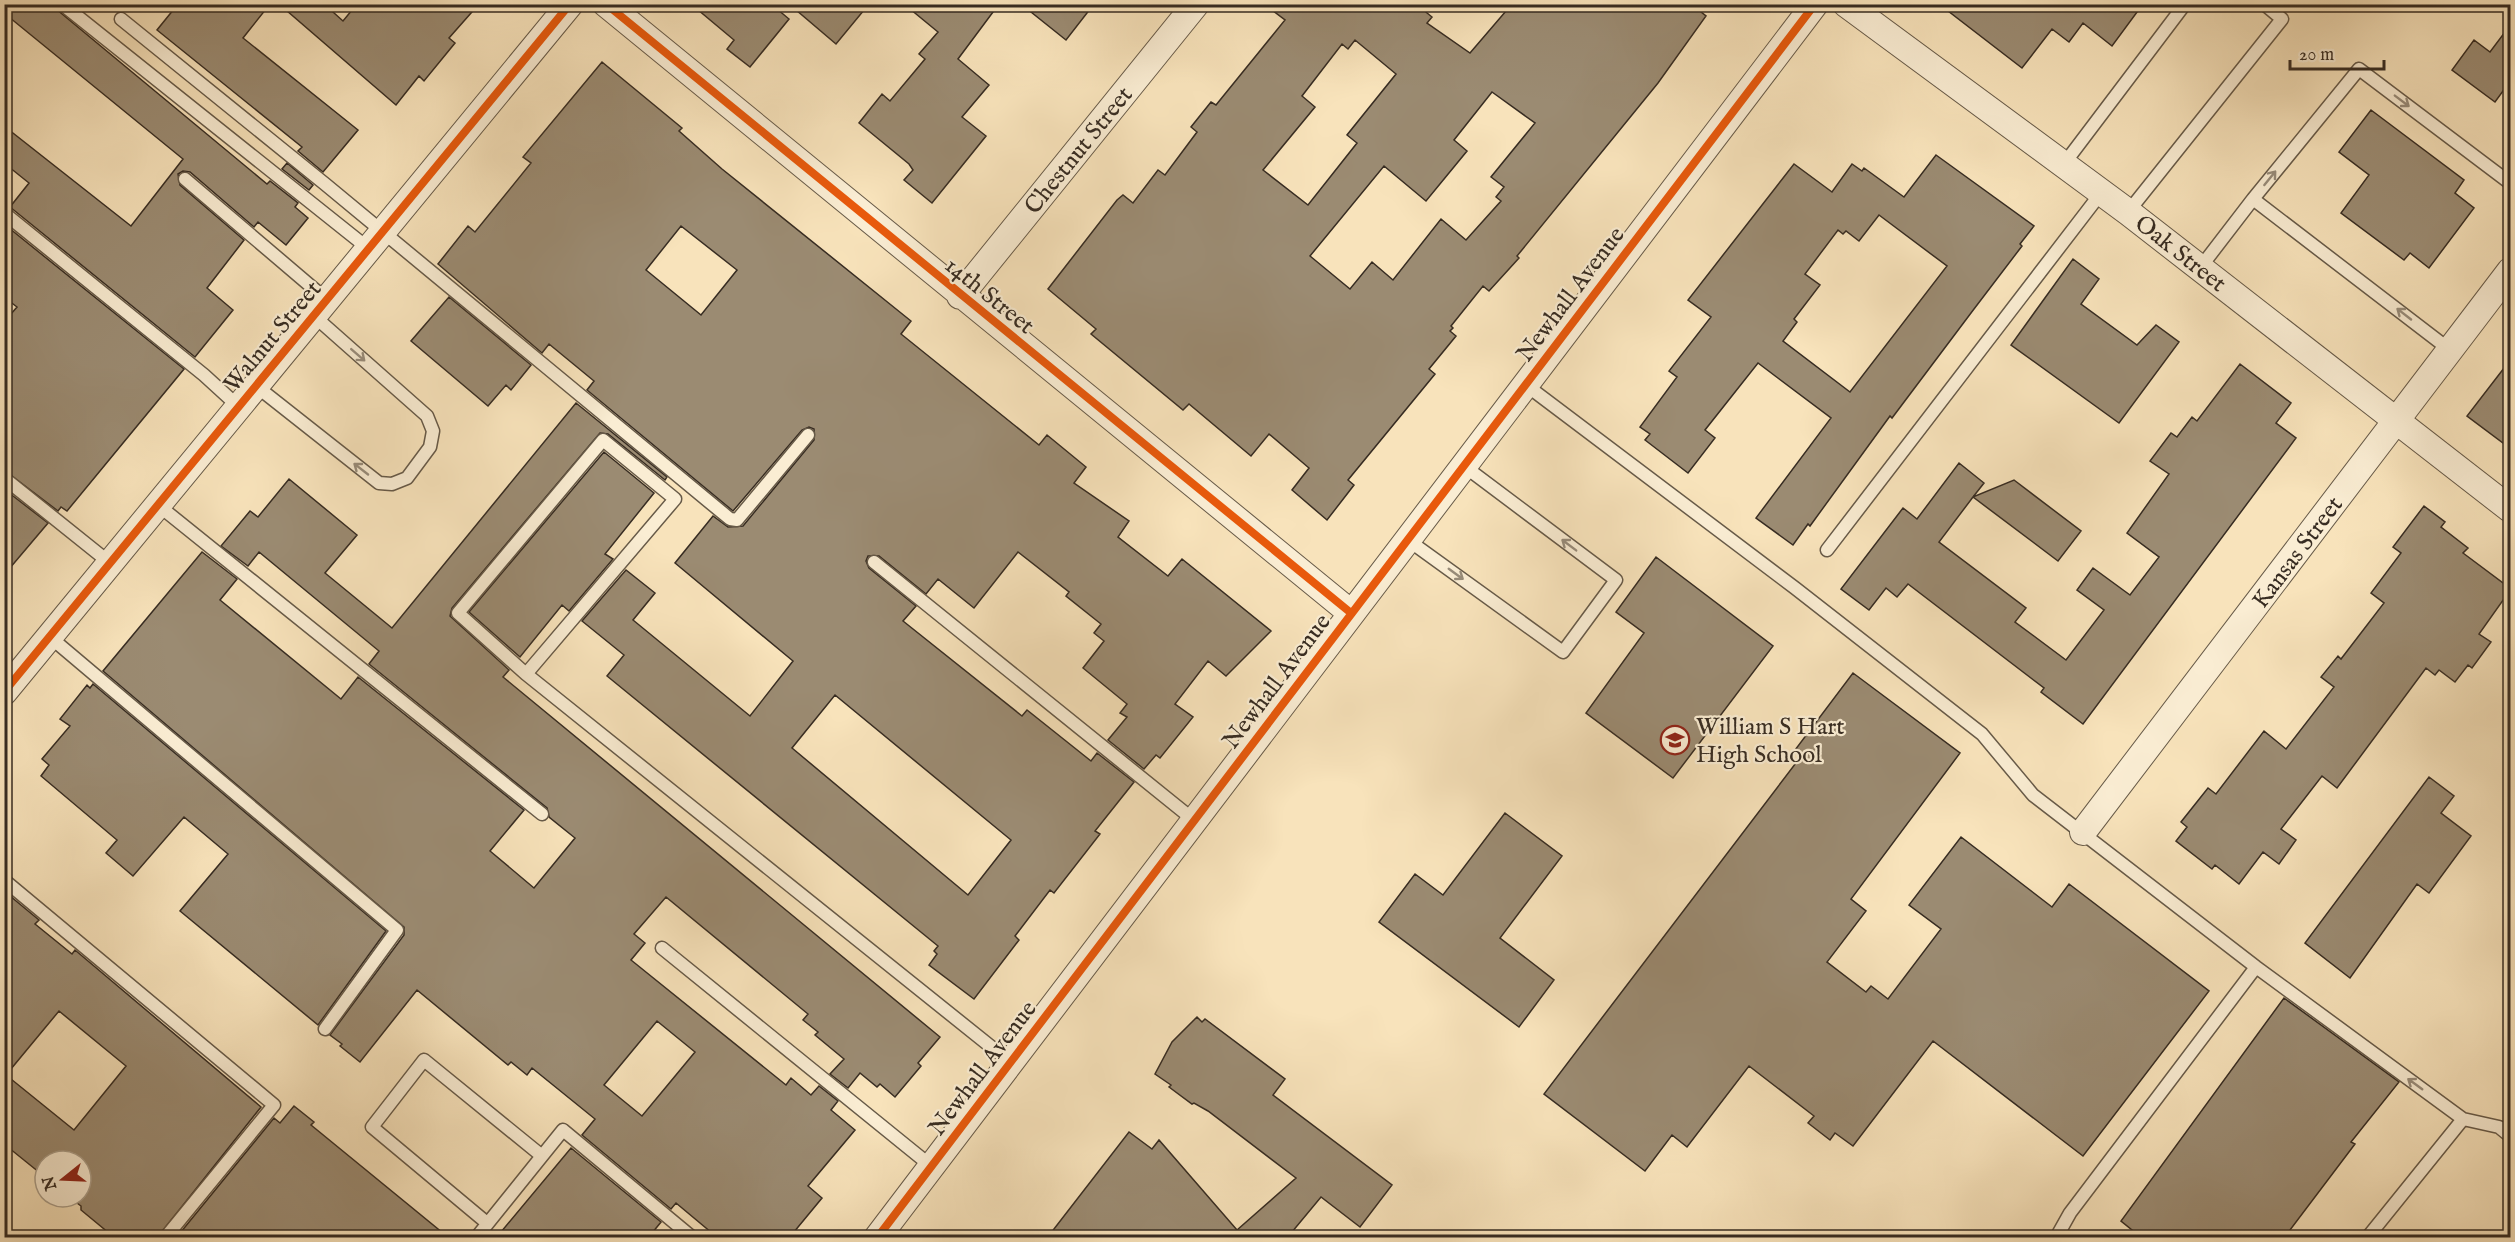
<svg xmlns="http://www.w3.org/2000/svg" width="2515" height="1242" font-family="'IM FELL English',serif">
<rect width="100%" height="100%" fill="#f8e3bb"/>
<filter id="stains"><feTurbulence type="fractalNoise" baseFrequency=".00333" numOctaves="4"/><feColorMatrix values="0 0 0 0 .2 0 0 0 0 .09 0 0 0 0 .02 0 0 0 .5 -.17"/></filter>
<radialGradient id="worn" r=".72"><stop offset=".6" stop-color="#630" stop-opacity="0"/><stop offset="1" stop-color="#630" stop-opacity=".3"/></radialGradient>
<path fill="#9b8b72" stroke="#372c22" stroke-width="1.5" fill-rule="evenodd" d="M 4,4 L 50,4 L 267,184 L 270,181 L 298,203 L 295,207 L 308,218 L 286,245 L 258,222 L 254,227 L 190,172 L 183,171 L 178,174 L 180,185 L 244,240 L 207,288 L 233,310 L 195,357 L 10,207 L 29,183 L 4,163 L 4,126 L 131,226 L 183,159 L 4,13 Z
M 178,4 L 270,4 L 243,38 L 358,130 L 323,172 L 298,151 L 302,147 L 157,30 Z
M 279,4 L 324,4 L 343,21 L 357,4 L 479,4 L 449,38 L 455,43 L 424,81 L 419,76 L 396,105 Z
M 691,4 L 771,4 L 789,19 L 750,67 L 727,49 L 734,40 Z
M 789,4 L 869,4 L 836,44 Z
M 904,4 L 999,4 L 958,59 L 989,85 L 962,117 L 986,136 L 932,203 L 904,180 L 913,170 L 909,164 L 859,123 L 882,94 L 890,101 L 925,59 L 919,54 L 938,32 Z
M 1021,4 L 1094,4 L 1066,40 Z
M 1264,4 L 1416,4 L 1432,17 L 1427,23 L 1470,53 L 1512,4 L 1691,4 L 1706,16 L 1658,83 L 1517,256 L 1519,258 L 1489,291 L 1483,286 L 1451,326 L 1453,328 L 1450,331 L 1456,336 L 1429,369 L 1435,374 L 1348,480 L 1354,485 L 1327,520 L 1292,490 L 1309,468 L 1269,434 L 1251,456 L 1189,404 L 1183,410 L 1091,334 L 1096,329 L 1048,289 L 1117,200 L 1123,195 L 1133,203 L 1158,170 L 1165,175 L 1197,132 L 1191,127 L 1211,102 L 1216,105 L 1285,20 ZM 1355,40 L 1396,74 L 1347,135 L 1357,143 L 1308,205 L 1263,170 L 1315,107 L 1302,96 L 1342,44 L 1348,49 ZM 1492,92 L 1535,123 L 1491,177 L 1504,187 L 1496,197 L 1501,201 L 1466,240 L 1441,219 L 1393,280 L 1372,262 L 1350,289 L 1310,256 L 1384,166 L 1426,201 L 1467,151 L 1454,140 Z
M 1939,4 L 2143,4 L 2112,46 L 2083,23 L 2069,42 L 2052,29 L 2022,68 Z
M 2511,24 L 2511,80 L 2495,102 L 2452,70 L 2474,40 L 2490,52 Z
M 602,62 L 682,128 L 679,131 L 722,169 L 911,321 L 901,334 L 1039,445 L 1047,435 L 1086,467 L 1074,483 L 1129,521 L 1118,537 L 1168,576 L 1182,559 L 1271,631 L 1226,676 L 1208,661 L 1175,704 L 1193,717 L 1160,758 L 1156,755 L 1144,769 L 1108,740 L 1127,717 L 1120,713 L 1127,704 L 1083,668 L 1104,641 L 1094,633 L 1101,624 L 1066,596 L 1069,592 L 1018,552 L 974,608 L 938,579 L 926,594 L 879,556 L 868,556 L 866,561 L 869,568 L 916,606 L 903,621 L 1022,716 L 1027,710 L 1091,761 L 1097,753 L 1134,782 L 1095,831 L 1100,834 L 1054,893 L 1050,890 L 1015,936 L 1019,940 L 974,999 L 929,965 L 937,954 L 934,951 L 938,946 L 607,676 L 624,655 L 582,621 L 626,570 L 655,593 L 633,620 L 750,716 L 793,661 L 675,563 L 713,516 L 728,527 L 743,526 L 814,440 L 814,429 L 809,427 L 802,430 L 733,511 L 587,390 L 594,381 L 549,344 L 542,353 L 438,264 L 468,226 L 475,232 L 531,163 L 523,157 ZM 681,226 L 737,270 L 701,315 L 646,270 ZM 835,695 L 1011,840 L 968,895 L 792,748 Z
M 2371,110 L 2464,180 L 2455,193 L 2474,208 L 2429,268 L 2410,253 L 2404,260 L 2341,213 L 2369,175 L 2339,152 Z
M 1936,155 L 2034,226 L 2020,244 L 2022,246 L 1974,309 L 1892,418 L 1890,416 L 1810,526 L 1808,524 L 1793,545 L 1756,518 L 1831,418 L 1758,363 L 1705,430 L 1715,438 L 1688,473 L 1645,440 L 1650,434 L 1640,427 L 1677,377 L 1669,371 L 1711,317 L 1688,300 L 1794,164 L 1832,192 L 1852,164 L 1862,171 L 1864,168 L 1904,197 ZM 1879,215 L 1947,266 L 1850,392 L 1783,341 L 1797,322 L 1794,319 L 1820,285 L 1805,274 L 1838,230 L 1843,234 L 1846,231 L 1859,241 Z
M 287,163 L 313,185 L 309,190 L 282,169 Z
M 4,224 L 184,369 L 67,511 L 61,507 L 58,511 L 4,470 L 4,322 L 17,307 L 4,297 Z
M 2073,259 L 2099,279 L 2081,304 L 2137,345 L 2156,325 L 2179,342 L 2119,423 L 2011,345 Z
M 449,297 L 531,365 L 511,390 L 506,385 L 488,406 L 411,341 Z
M 2511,359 L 2511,449 L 2467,416 Z
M 2240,364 L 2291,403 L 2276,423 L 2296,438 L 2083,724 L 2041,692 L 2044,688 L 1908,584 L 1897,597 L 1886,588 L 1869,610 L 1841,589 L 1903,508 L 1917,519 L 1959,463 L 1984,483 L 1973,497 L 2014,480 L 2081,531 L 2058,561 L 1973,497 L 1939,542 L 2026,608 L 2015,622 L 2066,660 L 2104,610 L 2077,590 L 2093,568 L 2130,595 L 2159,557 L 2127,533 L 2169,474 L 2150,461 L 2171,433 L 2177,437 L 2192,417 L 2197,421 Z
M 576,403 L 667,477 L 665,480 L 608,434 L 600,433 L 452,608 L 450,616 L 509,670 L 503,677 L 940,1037 L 918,1063 L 921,1066 L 895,1097 L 880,1084 L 877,1087 L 860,1073 L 848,1088 L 830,1074 L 844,1059 L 815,1035 L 818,1032 L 803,1020 L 808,1014 L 666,897 L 634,934 L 645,943 L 631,960 L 786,1085 L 791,1078 L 811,1095 L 819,1086 L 838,1101 L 831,1110 L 855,1130 L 808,1186 L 822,1198 L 789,1238 L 718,1238 L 676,1203 L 671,1209 L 582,1135 L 595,1119 L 532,1068 L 527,1075 L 511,1062 L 508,1065 L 417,990 L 360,1062 L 340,1046 L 342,1044 L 330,1035 L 404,935 L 404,927 L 103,671 L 202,552 L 237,579 L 220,600 L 341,699 L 358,677 L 524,810 L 490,851 L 534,888 L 575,838 L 549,817 L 547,808 L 369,664 L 379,651 L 259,552 L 248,566 L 221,546 L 250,511 L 258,517 L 289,479 L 357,535 L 325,573 L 392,628 ZM 657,1021 L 695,1052 L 642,1116 L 604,1085 Z
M 604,452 L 654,493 L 605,554 L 613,559 L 569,611 L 562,605 L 520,657 L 469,612 Z
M 4,489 L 48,523 L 4,575 Z
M 2424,506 L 2445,522 L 2441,527 L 2468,548 L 2463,553 L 2511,589 L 2479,634 L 2491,642 L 2472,668 L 2468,665 L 2455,682 L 2439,670 L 2435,675 L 2426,668 L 2337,788 L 2322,776 L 2281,829 L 2296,840 L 2279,864 L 2263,852 L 2239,884 L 2215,865 L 2212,869 L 2176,841 L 2187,827 L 2181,822 L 2208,788 L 2216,794 L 2264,731 L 2286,749 L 2334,687 L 2321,677 L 2338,656 L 2341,659 L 2384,603 L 2371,593 L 2401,553 L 2393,547 Z
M 1656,557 L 1773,646 L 1673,778 L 1586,713 L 1644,633 L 1616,612 Z
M 1853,673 L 1960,753 L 1851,899 L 1866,911 L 1827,962 L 1866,992 L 1871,986 L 1888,999 L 1941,929 L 1909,905 L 1961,837 L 2052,907 L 2069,884 L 2209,991 L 2083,1156 L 1933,1041 L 1853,1146 L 1835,1133 L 1830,1140 L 1808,1123 L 1814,1116 L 1749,1066 L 1687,1147 L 1672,1135 L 1645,1171 L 1544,1094 L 1802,755 L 1795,750 Z
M 93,684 L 386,931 L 318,1025 L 180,911 L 228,854 L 184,817 L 133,876 L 106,853 L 117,840 L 41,776 L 49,765 L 42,759 L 70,726 L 60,719 L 87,685 L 90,688 Z
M 2429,777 L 2454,796 L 2441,813 L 2471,836 L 2429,893 L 2417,884 L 2350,978 L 2305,943 Z
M 1505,813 L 1562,856 L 1500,938 L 1554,980 L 1519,1027 L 1379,922 L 1415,874 L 1443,895 Z
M 4,891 L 39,920 L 35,924 L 72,954 L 75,950 L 261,1107 L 157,1238 L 115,1238 L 81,1210 L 81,1206 L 69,1197 L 81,1197 L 81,1161 L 45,1161 L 45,1177 L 4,1144 ZM 59,1011 L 126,1066 L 74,1130 L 6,1075 Z
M 2284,998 L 2399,1082 L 2351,1142 L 2355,1144 L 2284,1238 L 2142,1238 L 2121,1221 Z
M 1197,1017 L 1202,1022 L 1205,1019 L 1285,1079 L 1273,1095 L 1392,1185 L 1360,1227 L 1321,1197 L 1287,1238 L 1047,1238 L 1129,1132 L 1152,1149 L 1159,1140 L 1237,1230 L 1296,1178 L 1208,1111 L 1194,1103 L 1192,1104 L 1169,1087 L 1171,1085 L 1155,1074 L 1172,1042 Z
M 294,1106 L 314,1122 L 311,1125 L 449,1238 L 176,1238 L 274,1118 L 280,1123 Z
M 571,1148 L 661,1222 L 648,1238 L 496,1238 Z"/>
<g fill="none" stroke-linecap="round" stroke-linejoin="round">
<g stroke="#675a48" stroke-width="15">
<path id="service" d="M 62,4 L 369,249
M 121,19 L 325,184 L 730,519 L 737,520 L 808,435
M 2064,164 L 2185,4
M 185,179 L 327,300
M 2128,212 L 2282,19 L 2264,4
M 4,213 L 204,375 L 239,407
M 2200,268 L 2253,199
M 2450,350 L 2253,199 L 2359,69 L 2510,183
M 1526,385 L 1795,588 L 1982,734 L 2033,795 L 2256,967 L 2463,1119 L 2499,1127 L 2510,1136
M 256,386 L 379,483 L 392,484 L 407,478 L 430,447 L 433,431 L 427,416 L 314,316
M 4,478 L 110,563
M 158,505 L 542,814
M 1408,540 L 1563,652 L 1616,580 L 1464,466
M 1827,550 L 2101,193
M 874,562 L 1195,821
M 50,637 L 397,930 L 325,1029
M 526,674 L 675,499 L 603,440 L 458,613 L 526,674 L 1010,1062
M 4,880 L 274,1105 L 165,1238
M 662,948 L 931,1166
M 487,1223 L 372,1127 L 424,1060 L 542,1156 L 563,1130 L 693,1238
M 476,1238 L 542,1156
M 2056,1238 L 2070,1213 L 2256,967
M 2367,1238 L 2463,1119"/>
</g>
<g stroke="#675a48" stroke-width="28">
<path id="minor" d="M 606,4 L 1351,613
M 1846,4 L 2128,212 L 2510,509
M 960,296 L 1196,4
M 4,692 L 570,4
M 2083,832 L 2510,271
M 877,1238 L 1815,4"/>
</g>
<use href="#service" stroke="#faedd3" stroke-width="12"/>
<use href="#minor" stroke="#faedd3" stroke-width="26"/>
<g stroke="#faedd3" stroke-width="11">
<path id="cycleway" d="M 606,4 L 1351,613
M 4,692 L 570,4
M 877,1238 L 1815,4"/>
</g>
<use href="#cycleway" stroke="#e8590c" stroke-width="8"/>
</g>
<defs><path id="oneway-shaft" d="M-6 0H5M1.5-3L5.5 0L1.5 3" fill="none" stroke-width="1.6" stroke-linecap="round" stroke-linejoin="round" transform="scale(1.5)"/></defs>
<g stroke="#988c7a">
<use href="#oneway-shaft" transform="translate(2402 101) rotate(37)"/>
<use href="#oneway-shaft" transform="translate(2270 178) rotate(-51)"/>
<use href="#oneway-shaft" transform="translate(2404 314) rotate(-142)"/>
<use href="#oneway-shaft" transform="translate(358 355) rotate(41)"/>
<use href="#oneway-shaft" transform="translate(361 469) rotate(-142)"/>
<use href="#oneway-shaft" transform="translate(1569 545) rotate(-143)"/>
<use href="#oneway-shaft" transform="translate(1456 574) rotate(36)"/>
<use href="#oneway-shaft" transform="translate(2415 1084) rotate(-144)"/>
</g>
<defs>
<g id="school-ring" transform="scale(1.5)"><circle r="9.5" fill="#faedd3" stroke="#8f2418" stroke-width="1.5"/><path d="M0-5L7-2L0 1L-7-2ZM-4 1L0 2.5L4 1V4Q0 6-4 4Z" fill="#8f2418"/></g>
</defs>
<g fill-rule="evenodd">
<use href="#school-ring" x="1675" y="740"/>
</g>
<g text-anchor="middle" stroke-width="4.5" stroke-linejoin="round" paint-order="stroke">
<g font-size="24" fill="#372c22" stroke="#faedd3">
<text transform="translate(1078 150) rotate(-51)" y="8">Chestnut Street</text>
<text transform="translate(2181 253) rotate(38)" y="8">Oak Street</text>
<text transform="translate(1570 294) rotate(-53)" y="8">Newhall Avenue</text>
<text transform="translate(990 295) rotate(39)" y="8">14th Street</text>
<text transform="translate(272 336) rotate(-50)" y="8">Walnut Street</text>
<text transform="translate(2297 552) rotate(-53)" y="8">Kansas Street</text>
<text transform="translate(1276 681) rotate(-53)" y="8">Newhall Avenue</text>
<text transform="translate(982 1068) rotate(-53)" y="8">Newhall Avenue</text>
</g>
<g font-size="24" fill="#372c22" stroke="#faedd3" text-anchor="start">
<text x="1696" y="734">William S Hart<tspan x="1696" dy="28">High School</tspan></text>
</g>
</g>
<rect width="2515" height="1242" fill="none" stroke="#f8e3bb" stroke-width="24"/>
<rect x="6" y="6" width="2503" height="1230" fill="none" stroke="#372c22" stroke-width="3"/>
<rect x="12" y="12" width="2491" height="1218" fill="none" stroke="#372c22" stroke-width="1.5"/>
<g transform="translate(63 1179) rotate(252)"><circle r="28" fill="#faedd3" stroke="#aca08c" stroke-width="1.5"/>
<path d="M0-4.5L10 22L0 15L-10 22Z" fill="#8f2418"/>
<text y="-9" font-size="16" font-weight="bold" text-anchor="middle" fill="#372c22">N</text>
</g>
<path d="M2290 60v9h94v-9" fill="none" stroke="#372c22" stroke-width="3"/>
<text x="2299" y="60" font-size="18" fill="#372c22" stroke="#faedd3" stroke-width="4.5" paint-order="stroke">20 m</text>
<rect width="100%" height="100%" filter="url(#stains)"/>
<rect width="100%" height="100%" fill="url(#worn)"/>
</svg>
